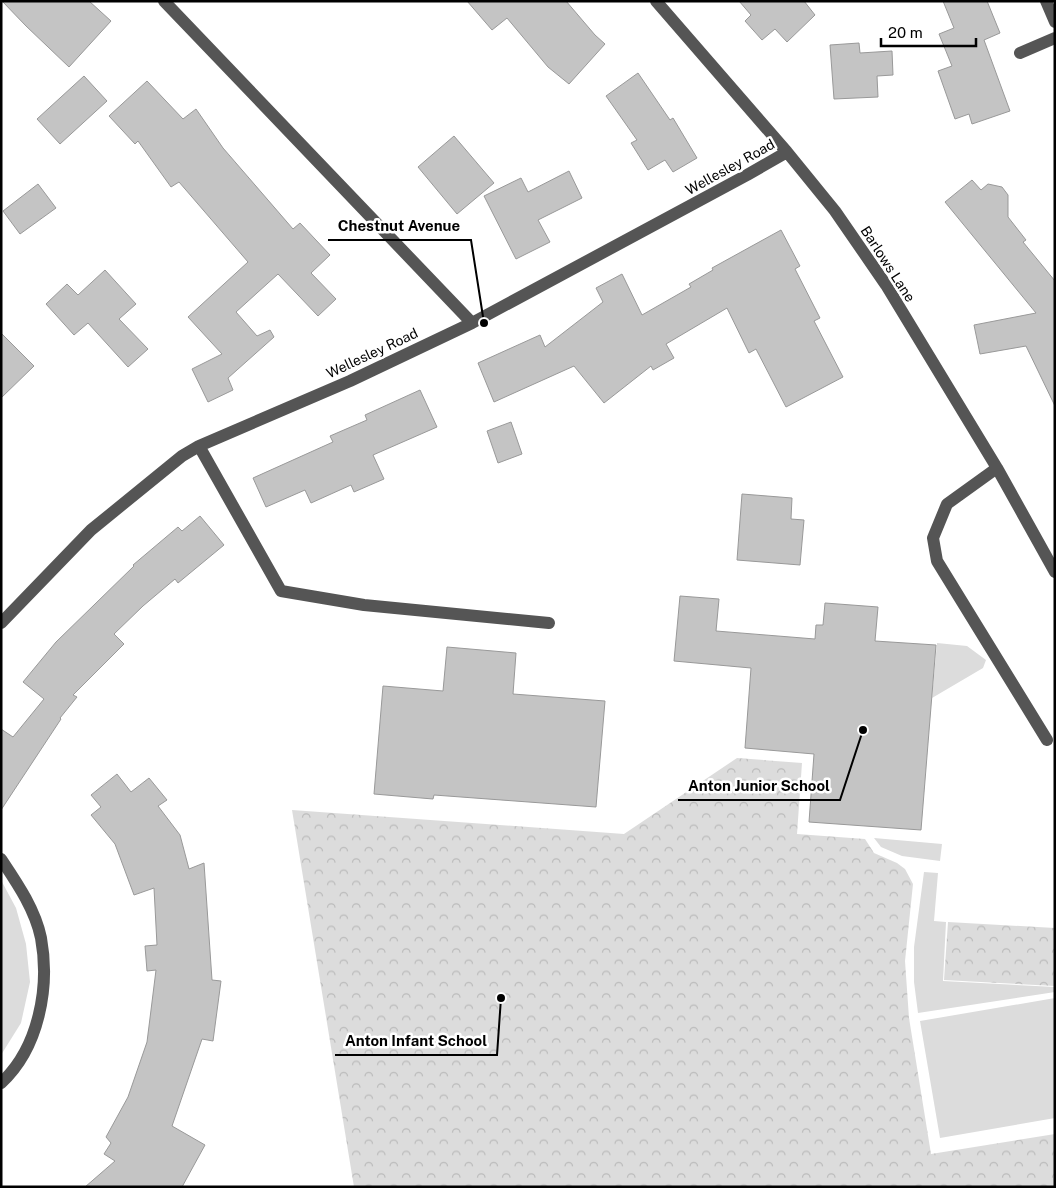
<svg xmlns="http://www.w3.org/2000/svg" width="1056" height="1188" font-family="'Public Sans',sans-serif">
<defs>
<pattern id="forest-crowns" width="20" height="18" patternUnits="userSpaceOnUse" patternTransform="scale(1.25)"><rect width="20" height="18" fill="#dcdcdc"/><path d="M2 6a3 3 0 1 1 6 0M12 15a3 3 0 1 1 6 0" fill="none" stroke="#bbb"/></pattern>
</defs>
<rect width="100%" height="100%" fill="#fff"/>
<path fill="#dcdcdc" d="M 937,643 L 967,646 L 986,660 L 983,668 L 932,698 Z
M 874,838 L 942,844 L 940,861 L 902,856 L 881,847 Z
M 924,872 L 938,873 L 934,921 L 946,922 L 943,981 L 1055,987 L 1055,992 L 918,1013 L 914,982 L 914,947 Z
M 1,880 L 16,908 L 26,944 L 30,982 L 21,1023 L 1,1055 Z
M 1055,998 L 1055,1118 L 940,1138 L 920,1021 Z"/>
<path fill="url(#forest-crowns)" d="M 737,758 L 802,763 L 797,834 L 865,839 L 874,853 L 897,863 L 905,869 L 913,884 L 905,961 L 909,1018 L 931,1154 L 1055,1134 L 1055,1187 L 354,1187 L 292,810 L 624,834 Z
M 948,922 L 1055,928 L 1055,986 L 944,980 Z"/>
<path fill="#c4c4c4" stroke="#999" d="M 2,1 L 89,1 L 111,21 L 69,67 L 26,26 Z
M 467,1 L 566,1 L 595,35 L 605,44 L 569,84 L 548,67 L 507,18 L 492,30 Z
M 739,1 L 804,1 L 815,15 L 787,42 L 775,29 L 762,40 L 745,21 L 751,15 Z
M 943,1 L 987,1 L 1000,33 L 984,40 L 1010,111 L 972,124 L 969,114 L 955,119 L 938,71 L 952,66 L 939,34 L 954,28 Z
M 859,43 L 860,53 L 892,51 L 893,75 L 877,76 L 878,97 L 834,99 L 830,45 Z
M 638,73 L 670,120 L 673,118 L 697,158 L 673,172 L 665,160 L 648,170 L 631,143 L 637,140 L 606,96 Z
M 84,76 L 107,101 L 60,144 L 37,119 Z
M 147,81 L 183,119 L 196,109 L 223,148 L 293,229 L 300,223 L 330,255 L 311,273 L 336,299 L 318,316 L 278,274 L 236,312 L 257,336 L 270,330 L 274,337 L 228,378 L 233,390 L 208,402 L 192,369 L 222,354 L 188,317 L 248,262 L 179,182 L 171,187 L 138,141 L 135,144 L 109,116 Z
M 454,136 L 494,183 L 457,214 L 418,167 Z
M 569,171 L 582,198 L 538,220 L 550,242 L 516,259 L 484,196 L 521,178 L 528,192 Z
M 972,180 L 981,190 L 988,184 L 1002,187 L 1008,195 L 1008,217 L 1026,240 L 1023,242 L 1055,281 L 1055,406 L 1026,346 L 980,354 L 974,325 L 1036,313 L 945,202 Z
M 38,184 L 56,208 L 20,234 L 3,211 Z
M 781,230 L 800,266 L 795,269 L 820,318 L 814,321 L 843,377 L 786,407 L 756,349 L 749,353 L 727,308 L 666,344 L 674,358 L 653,370 L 651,366 L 604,403 L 574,366 L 494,402 L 478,363 L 540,335 L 545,347 L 603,302 L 596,288 L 622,274 L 642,315 L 691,287 L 689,284 L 713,270 L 712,268 Z
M 105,270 L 136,304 L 119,319 L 148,349 L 128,367 L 88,323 L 74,335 L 46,304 L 67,284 L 78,295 Z
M 1,333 L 34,366 L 1,398 Z
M 420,390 L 437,427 L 373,455 L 384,479 L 354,492 L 351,485 L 311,503 L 305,490 L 266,507 L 253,478 L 333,442 L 330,436 L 367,420 L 365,415 Z
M 511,422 L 522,454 L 498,463 L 487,431 Z
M 742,494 L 792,498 L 791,519 L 804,520 L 800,565 L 737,560 Z
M 200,516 L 224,545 L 178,583 L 175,579 L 143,606 L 114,634 L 124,644 L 73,695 L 77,697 L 60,718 L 61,719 L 1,810 L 1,729 L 13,737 L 44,699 L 23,682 L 56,642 L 134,566 L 133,565 L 178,527 L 182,531 Z
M 680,596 L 719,599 L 716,631 L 815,639 L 816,625 L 823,625 L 825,603 L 878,607 L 875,641 L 936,645 L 921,830 L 809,822 L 814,754 L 745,748 L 751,668 L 674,661 Z
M 447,647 L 516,653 L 513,694 L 605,701 L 596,807 L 434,795 L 433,799 L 374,794 L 383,686 L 443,691 Z
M 117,774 L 131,792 L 149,778 L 167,800 L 158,806 L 180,835 L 189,869 L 204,863 L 212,980 L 221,981 L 213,1041 L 202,1039 L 172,1126 L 205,1145 L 182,1187 L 85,1187 L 115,1161 L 104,1154 L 111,1143 L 106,1137 L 128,1097 L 147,1042 L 156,970 L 147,971 L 145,946 L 157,945 L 154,888 L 134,895 L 115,844 L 91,815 L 101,807 L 91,795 Z"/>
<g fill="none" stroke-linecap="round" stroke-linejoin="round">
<path stroke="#555" stroke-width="12" d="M 164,1 L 472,323
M 656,1 L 787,152 L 835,211 L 886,285 L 997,468 L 1055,572
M 1046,1 L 1055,22
M 1020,53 L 1055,38
M 199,446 L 281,591 L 364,605 L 549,623
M 997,468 L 947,504 L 933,538 L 937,561 L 1047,740
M 1,623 L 91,530 L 182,456 L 199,446 L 350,381 L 472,323 L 747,175 L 787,152
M 1,859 C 17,883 35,909 41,938 C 50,987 39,1048 1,1083"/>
</g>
<g text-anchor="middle" stroke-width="5" stroke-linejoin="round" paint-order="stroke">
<g font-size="14" fill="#000" stroke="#fff">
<text transform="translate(730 167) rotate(-29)" y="5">Wellesley Road</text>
<text transform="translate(888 264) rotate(57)" y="5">Barlows Lane</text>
<text transform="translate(372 353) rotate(-25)" y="5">Wellesley Road</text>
</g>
</g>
<path fill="none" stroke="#000" stroke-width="2" d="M484 323L471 240H328M863 730L840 800H678M501 998L497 1055H335"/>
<g fill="#000" stroke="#fff" stroke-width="2">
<circle cx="484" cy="323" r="5"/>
<circle cx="863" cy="730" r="5"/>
<circle cx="501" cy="998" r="5"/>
</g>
<g font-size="15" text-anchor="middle" font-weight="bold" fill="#000" stroke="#fff" stroke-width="5" stroke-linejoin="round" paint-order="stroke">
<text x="399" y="231">Chestnut Avenue</text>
<text x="759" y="791">Anton Junior School</text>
<text x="416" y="1046">Anton Infant School</text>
</g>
<rect width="1056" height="1188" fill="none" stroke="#000000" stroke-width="5"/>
<path d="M881 38v8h95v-8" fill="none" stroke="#000000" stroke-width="2.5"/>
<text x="888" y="38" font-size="15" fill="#000000" stroke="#ffffff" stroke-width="4" paint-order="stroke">20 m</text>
</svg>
